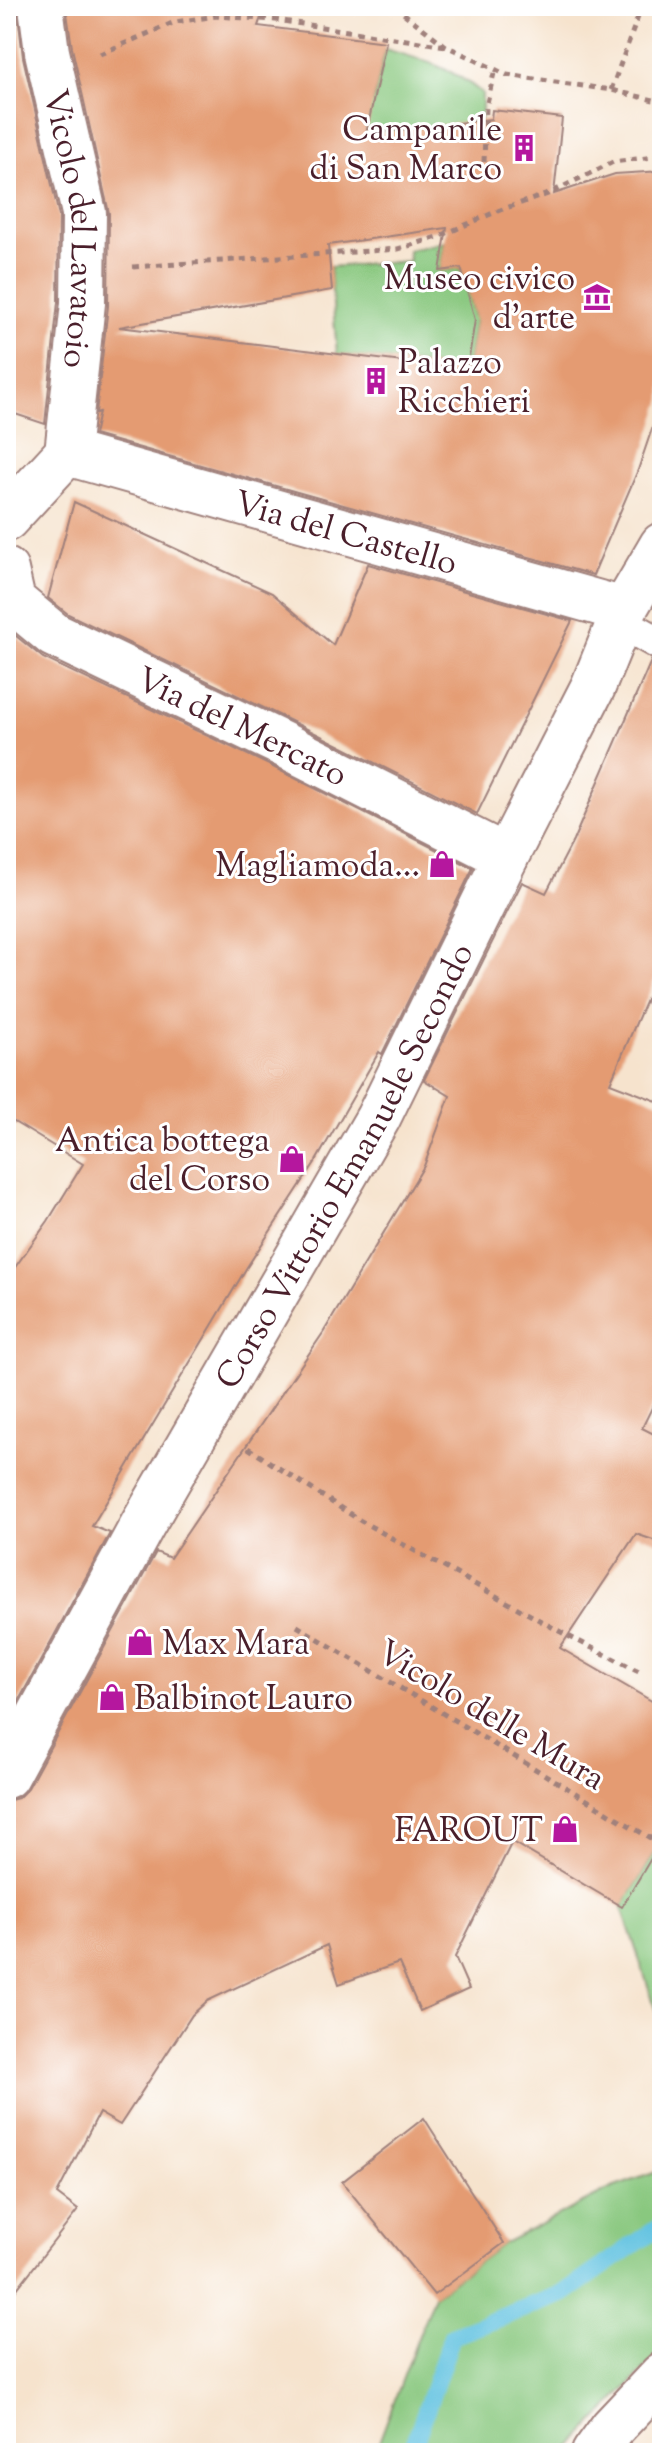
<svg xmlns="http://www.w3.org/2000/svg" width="668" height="2459" font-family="'Sorts Mill Goudy',serif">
<rect width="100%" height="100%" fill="#fff"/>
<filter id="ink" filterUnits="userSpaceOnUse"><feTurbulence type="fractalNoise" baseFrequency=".0125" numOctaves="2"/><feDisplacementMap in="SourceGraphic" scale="16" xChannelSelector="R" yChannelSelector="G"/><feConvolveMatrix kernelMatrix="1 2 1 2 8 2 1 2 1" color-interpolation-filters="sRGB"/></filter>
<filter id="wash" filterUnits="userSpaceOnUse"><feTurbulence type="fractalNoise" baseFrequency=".006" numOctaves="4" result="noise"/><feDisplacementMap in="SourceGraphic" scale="32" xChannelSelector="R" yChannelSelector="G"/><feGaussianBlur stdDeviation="1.8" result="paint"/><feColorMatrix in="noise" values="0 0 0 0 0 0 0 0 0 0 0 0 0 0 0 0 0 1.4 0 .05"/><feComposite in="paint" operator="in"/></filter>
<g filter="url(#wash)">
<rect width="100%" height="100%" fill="#f6e3cd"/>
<path fill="#89c87f" stroke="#6a7455" stroke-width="2" d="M 385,49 C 423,60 451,67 482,93 L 482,111 L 475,147 L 338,138 L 336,104 L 373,102 Z
M 445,242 L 440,271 L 461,268 L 475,320 L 467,370 L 337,354 L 330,267 L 409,261 L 408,250 Z
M 662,1841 L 662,2028 L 622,1907 Z
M 662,2170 L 662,2351 L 565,2453 L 375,2453 L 434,2295 L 504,2243 L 612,2188 Z"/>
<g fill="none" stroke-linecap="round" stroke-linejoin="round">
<path stroke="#63c3e1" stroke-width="18" d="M 411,2453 L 452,2336 L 565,2293 L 662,2225"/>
</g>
<g id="blocks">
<path fill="#e49b72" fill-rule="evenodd" d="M 6,6 L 17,6 L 23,57 L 59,216 L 58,302 L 45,424 L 6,411 Z
M 66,6 L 265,6 L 258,26 L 386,42 L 366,134 L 491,119 L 492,110 L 562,118 L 554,194 L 615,174 L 662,171 L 662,399 L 638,470 L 593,575 L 94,435 L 99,412 L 96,413 L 108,306 L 109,213 L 72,48 ZM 447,228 L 440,271 L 461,268 L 475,320 L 467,370 L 119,327 L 332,290 L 328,245 Z
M 74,502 L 272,593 L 333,645 L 368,564 L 572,621 L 477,814 L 291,721 L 68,614 L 48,598 Z
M 6,631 L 16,636 L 43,658 L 269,765 L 473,868 L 382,1054 L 379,1052 L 316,1161 L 247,1267 L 92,1526 L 110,1533 L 6,1724 L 6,1280 L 48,1221 L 83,1164 L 6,1117 Z
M 651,661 L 662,664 L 662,963 L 610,1083 L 662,1103 L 662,1387 L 642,1428 L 662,1438 L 662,1543 L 636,1534 L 560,1648 L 662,1707 L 662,1840 L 622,1907 L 512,1842 L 455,1957 L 469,1989 L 420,2011 L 399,1963 L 339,1984 L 327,1945 L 207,2001 L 192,2015 L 120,2125 L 99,2113 L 57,2194 L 78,2210 L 6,2303 L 6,1801 L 18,1798 L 28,1788 L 156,1552 L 170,1558 L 323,1333 L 424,1166 L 450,1096 L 424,1080 L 522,882 L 546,893 L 573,841 Z
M 424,2118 L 504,2243 L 434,2295 L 342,2182 Z"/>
</g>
</g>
<g filter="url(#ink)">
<use href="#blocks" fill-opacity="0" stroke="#a0817c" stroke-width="2"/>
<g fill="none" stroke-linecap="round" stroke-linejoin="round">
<g stroke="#a0817c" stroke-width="36">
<path id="lane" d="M 619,621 L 662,645"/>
</g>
<g stroke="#a0817c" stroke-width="48">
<g id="street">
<path id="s1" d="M 41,6 L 47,52 L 84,213 L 83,303 L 67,453"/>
<path id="s2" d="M 67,453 L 624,610"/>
<path d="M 6,519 L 67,453"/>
<path id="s3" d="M 6,570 L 13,601 L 54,635 L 280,743 L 506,857"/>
<path id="s4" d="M 6,1776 L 143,1524 L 378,1118 L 506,857 L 593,687 L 624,610 L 662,545"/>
<path d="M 594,2453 L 612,2428 L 662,2375"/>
</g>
</g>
<path stroke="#a0817c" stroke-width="5" stroke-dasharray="6 6" stroke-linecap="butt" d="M 394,6 L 446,46 L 507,75 L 611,90 L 662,102
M 100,54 L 175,22 L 216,16 L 276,20 L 446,46
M 611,90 L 642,6
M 484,162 L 486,107 L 495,69
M 133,267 L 398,249 L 438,237 L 500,210 L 548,194 L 613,162 L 662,156
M 6,1445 L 10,1447
M 248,1448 L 361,1521 L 568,1636 L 643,1673
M 297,1626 L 662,1845"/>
<use href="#lane" stroke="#fff" stroke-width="32"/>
<use href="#street" stroke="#fff" stroke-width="44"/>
</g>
</g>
<defs>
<g id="building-bare" transform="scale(2.16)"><path d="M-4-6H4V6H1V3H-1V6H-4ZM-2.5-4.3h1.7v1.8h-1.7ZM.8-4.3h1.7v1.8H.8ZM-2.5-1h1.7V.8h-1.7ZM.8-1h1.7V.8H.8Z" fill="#b5179e" stroke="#fff" stroke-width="2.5" paint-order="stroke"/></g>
<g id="museum-bare" transform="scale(2.16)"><path d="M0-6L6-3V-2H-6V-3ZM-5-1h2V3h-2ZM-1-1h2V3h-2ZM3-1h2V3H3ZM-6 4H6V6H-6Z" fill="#b5179e" stroke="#fff" stroke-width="2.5" paint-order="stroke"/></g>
<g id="shop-bare" transform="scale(2.16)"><path d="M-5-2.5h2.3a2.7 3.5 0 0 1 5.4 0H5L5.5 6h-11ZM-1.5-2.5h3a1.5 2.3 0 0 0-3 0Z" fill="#b5179e" stroke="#fff" stroke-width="2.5" paint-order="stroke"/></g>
</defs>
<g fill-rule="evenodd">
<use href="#building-bare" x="524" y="148"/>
<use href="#museum-bare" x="597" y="297"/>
<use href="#building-bare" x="376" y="381"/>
<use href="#shop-bare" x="442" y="864"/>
<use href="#shop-bare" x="292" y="1159"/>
<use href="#shop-bare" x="140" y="1642"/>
<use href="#shop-bare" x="112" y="1697"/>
<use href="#shop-bare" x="565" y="1829"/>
</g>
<g text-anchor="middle" stroke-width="6" stroke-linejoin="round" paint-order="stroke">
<g font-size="34" fill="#4a1f2b" stroke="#fff" text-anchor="end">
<text x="502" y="140">Campanile<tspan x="502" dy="39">di San Marco</tspan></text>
<text x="575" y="289">Museo civico<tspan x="575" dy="39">d'arte</tspan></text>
<text x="398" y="373" text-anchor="start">Palazzo<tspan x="398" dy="39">Ricchieri</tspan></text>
<text x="420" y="876">Magliamoda...</text>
<text x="270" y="1151">Antica bottega<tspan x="270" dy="39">del Corso</tspan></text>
<text x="162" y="1654" text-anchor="start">Max Mara</text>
<text x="134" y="1709" text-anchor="start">Balbinot Lauro</text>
<text x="543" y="1841">FAROUT</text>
</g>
<g font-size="34" fill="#4a1f2b" stroke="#fff">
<text dy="12" stroke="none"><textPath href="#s1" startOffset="226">Vicolo del Lavatoio</textPath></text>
<text dy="12" stroke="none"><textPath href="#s2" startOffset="290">Via del Castello</textPath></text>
<text dy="12" stroke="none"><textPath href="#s3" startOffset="294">Via del Mercato</textPath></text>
<text dy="12" stroke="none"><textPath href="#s4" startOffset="698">Corso Vittorio Emanuele Secondo</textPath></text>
<text transform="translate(492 1714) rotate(31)" y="12">Vicolo delle Mura</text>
</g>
</g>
<rect width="668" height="2459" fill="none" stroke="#fff" stroke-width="32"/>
</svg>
